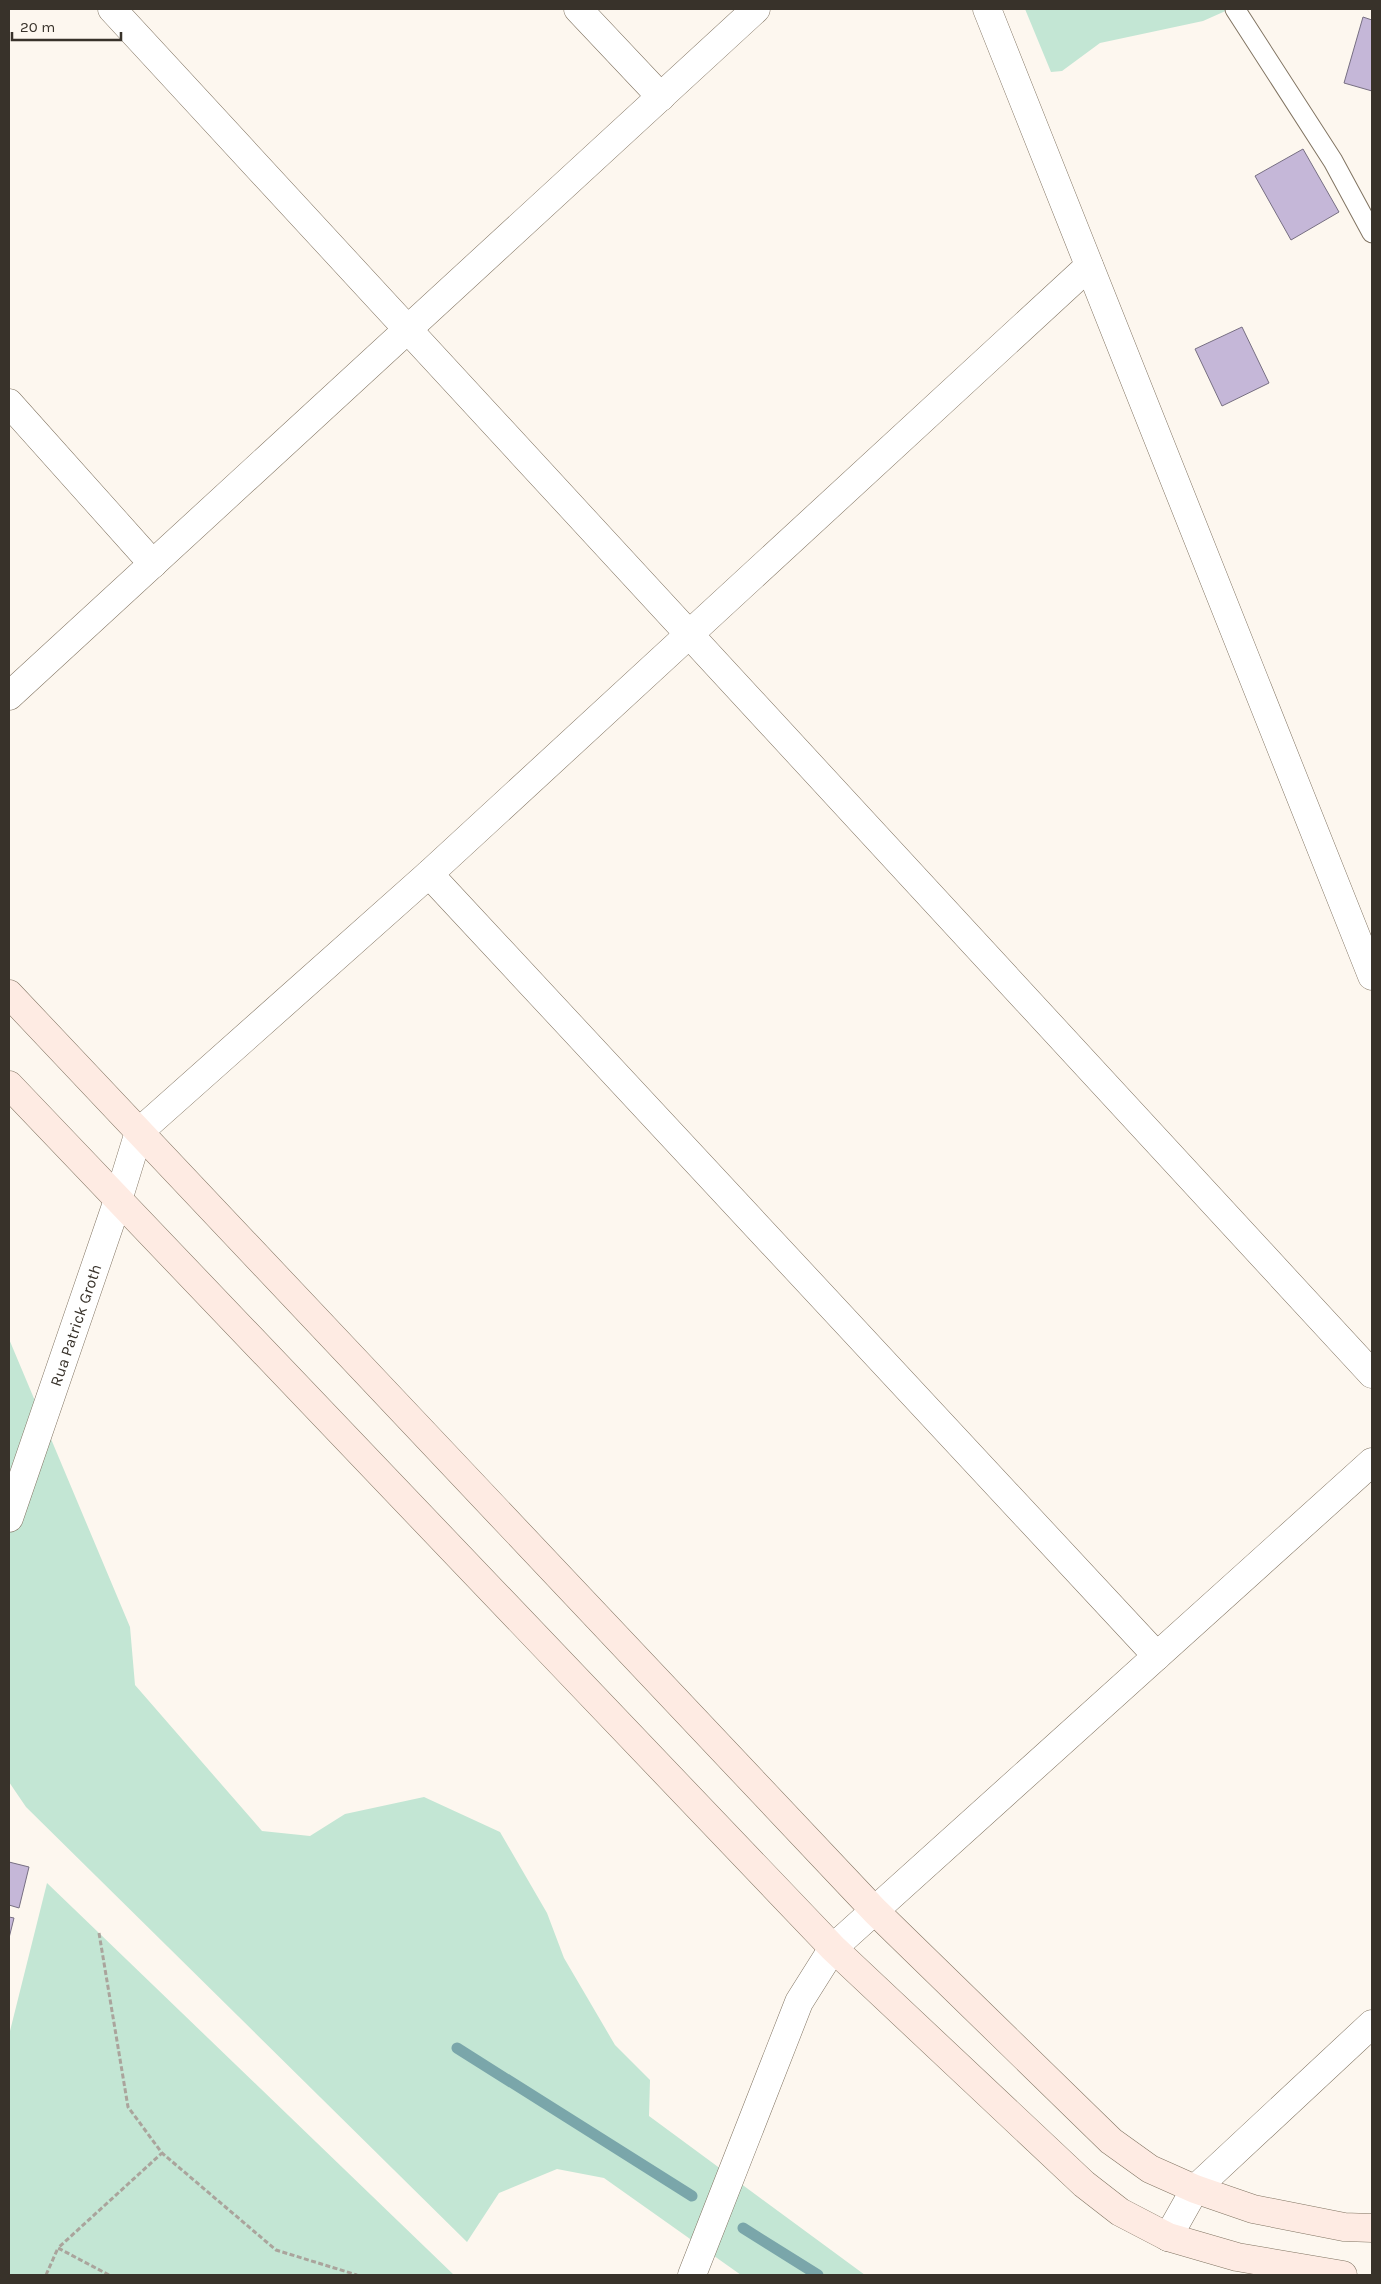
<svg xmlns="http://www.w3.org/2000/svg" width="1381" height="2284" font-family="Karla,sans-serif">
<rect width="100%" height="100%" fill="#fdf7ef"/>
<path fill="#c3e6d4" d="M 1025,9 L 1230,9 L 1203,21 L 1100,43 L 1062,71 L 1051,72 Z
M 9,1339 L 130,1627 L 135,1685 L 262,1831 L 310,1836 L 345,1814 L 424,1797 L 500,1832 L 547,1913 L 564,1958 L 615,2045 L 650,2080 L 649,2116 L 865,2275 L 741,2275 L 604,2178 L 557,2169 L 499,2193 L 467,2242 L 26,1807 L 9,1782 Z
M 47,1883 L 99,1933 L 454,2275 L 9,2275 L 9,2035 Z"/>
<g fill="none" stroke-linecap="round" stroke-linejoin="round">
<path stroke="#7aa6aa" stroke-width="11" d="M 457,2048 L 692,2196
M 743,2228 L 818,2275"/>
</g>
<path fill="#c5b7d8" stroke="#776f82" d="M 1363,17 L 1372,20 L 1372,91 L 1344,83 Z
M 1303,149 L 1339,212 L 1291,240 L 1255,176 Z
M 1242,327 L 1269,383 L 1222,406 L 1195,349 Z
M 9,1862 L 29,1867 L 19,1908 L 9,1905 Z
M 9,1917 L 14,1918 L 9,1938 Z"/>
<g fill="none" stroke-linecap="round" stroke-linejoin="round">
<g stroke="#817462" stroke-width="21">
<path id="lane" d="M 1235,9 L 1333,161 L 1372,233"/>
</g>
<g stroke="#817462" stroke-width="29">
<g id="street">
<path d="M 112,9 L 1372,1374"/>
<path d="M 578,9 L 661,97"/>
<path d="M 987,9 L 1372,976"/>
<path d="M 9,403 L 153,564"/>
<path d="M 9,696 L 756,9"/>
<path d="M 429,874 L 1157,1656"/>
<path id="s1" d="M 9,1518 L 118,1200 L 139,1132 L 429,874 L 1089,266"/>
<path d="M 1168,2237 L 1195,2189 L 1372,2024"/>
<path d="M 692,2275 L 799,2002 L 833,1948 L 1372,1462"/>
</g>
</g>
<g stroke="#817462" stroke-width="29">
<path id="secondary" d="M 9,994 L 875,1911 L 1111,2141 L 1150,2169 L 1195,2189 L 1253,2209 L 1344,2227 L 1372,2228
M 9,1085 L 833,1948 L 1084,2184 L 1120,2212 L 1168,2237 L 1237,2257 L 1343,2275"/>
</g>
<path stroke="#aaa49c" stroke-width="3" stroke-dasharray="5 2.5" stroke-linecap="butt" d="M 99,1933 L 128,2107 L 162,2153 L 276,2250 L 357,2275
M 46,2275 L 58,2248
M 109,2275 L 58,2248 L 162,2153"/>
<use href="#lane" stroke="#fff" stroke-width="19"/>
<use href="#street" stroke="#fff" stroke-width="28"/>
<use href="#secondary" stroke="#feebe3" stroke-width="28"/>
</g>
<g text-anchor="middle" stroke-width="4.5" stroke-linejoin="round" paint-order="stroke">
<g font-size="16" fill="#38322a" stroke="#fdf7ef">
<text dy="6" stroke="none"><textPath href="#s1" startOffset="204">Rua Patrick Groth</textPath></text>
</g>
</g>
<rect width="1381" height="2284" fill="none" stroke="#38322a" stroke-width="20"/>
<path d="M12 32v8h109v-8" fill="none" stroke="#38322a" stroke-width="2.5"/>
<text x="20" y="32" font-size="15" fill="#38322a" stroke="#fdf7ef" stroke-width="4" paint-order="stroke">20 m</text>
</svg>
